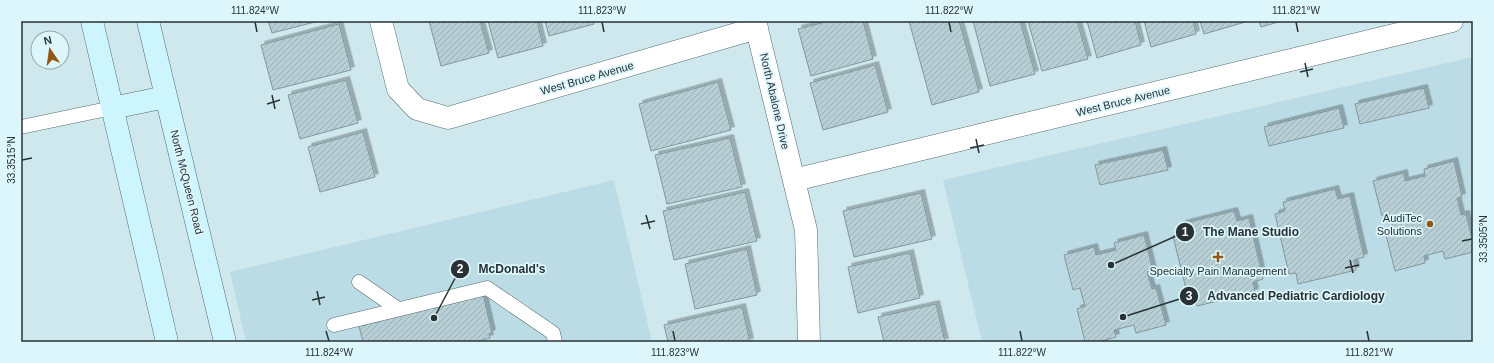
<svg xmlns="http://www.w3.org/2000/svg" width="1494" height="363" font-family="Helvetica,sans-serif">
<defs>
<pattern id="building-hatch" width="6" height="6" patternUnits="userSpaceOnUse"><rect width="6" height="6" fill="#b6ced4"/><path d="M-1 1l2-2M0 6l6-6M5 7l2-2" fill="none" stroke="#9cb1b7"/></pattern>
<filter id="shadow"><feDropShadow dx="3.5" dy="-3.5" stdDeviation="0" flood-color="#0004"/></filter>
</defs>
<rect width="100%" height="100%" fill="#cfe8ee"/>
<path fill="#bbdce4" d="M 1473,57 L 1473,342 L 982,342 L 943,180 Z
M 614,180 L 652,342 L 246,342 L 230,272 Z"/>
<path fill="url(#building-hatch)" stroke="#80979d" filter="url(#shadow)" d="M 268,21 L 319,21 L 272,33 Z
M 429,21 L 480,21 L 489,53 L 441,66 Z
M 488,21 L 537,21 L 543,46 L 498,58 Z
M 545,21 L 593,21 L 594,24 L 549,36 Z
M 829,21 L 863,21 L 873,59 L 811,76 L 798,29 Z
M 909,21 L 959,21 L 979,92 L 932,105 Z
M 973,21 L 1020,21 L 1035,74 L 990,86 Z
M 1028,21 L 1077,21 L 1088,59 L 1042,71 Z
M 1087,21 L 1135,21 L 1141,45 L 1097,58 Z
M 1144,21 L 1193,21 L 1196,34 L 1151,47 Z
M 1200,21 L 1249,21 L 1204,34 Z
M 1259,21 L 1282,21 L 1261,27 Z
M 339,24 L 351,70 L 273,90 L 261,45 Z
M 875,65 L 888,112 L 823,130 L 810,83 Z
M 346,80 L 358,123 L 300,139 L 288,95 Z
M 718,82 L 731,130 L 651,151 L 639,104 Z
M 1424,88 L 1429,108 L 1360,124 L 1355,104 Z
M 1339,108 L 1344,128 L 1269,146 L 1264,127 Z
M 363,132 L 375,177 L 320,192 L 308,147 Z
M 730,138 L 742,187 L 667,204 L 655,155 Z
M 1163,150 L 1168,170 L 1100,185 L 1095,165 Z
M 1454,161 L 1462,197 L 1457,198 L 1461,215 L 1466,214 L 1473,243 L 1473,252 L 1445,259 L 1443,251 L 1424,256 L 1425,263 L 1395,271 L 1386,235 L 1394,233 L 1390,214 L 1382,216 L 1373,181 L 1404,173 L 1405,181 L 1425,176 L 1424,169 Z
M 1335,189 L 1338,199 L 1350,196 L 1364,257 L 1354,260 L 1356,270 L 1298,284 L 1296,273 L 1289,274 L 1275,214 L 1285,211 L 1283,202 Z
M 745,192 L 757,241 L 674,260 L 663,211 Z
M 921,193 L 932,239 L 854,257 L 843,211 Z
M 1234,211 L 1237,221 L 1249,218 L 1263,279 L 1253,282 L 1255,292 L 1197,306 L 1195,295 L 1188,297 L 1173,236 L 1184,233 L 1182,224 Z
M 1144,235 L 1153,271 L 1147,272 L 1152,289 L 1156,288 L 1166,325 L 1136,333 L 1134,325 L 1114,330 L 1116,337 L 1098,342 L 1085,342 L 1077,309 L 1085,306 L 1080,288 L 1073,290 L 1064,255 L 1094,247 L 1096,255 L 1116,250 L 1114,243 Z
M 747,249 L 757,295 L 695,309 L 685,264 Z
M 910,253 L 920,298 L 858,313 L 848,267 Z
M 482,290 L 492,333 L 489,334 L 490,338 L 475,342 L 363,342 L 359,326 L 366,325 L 366,322 L 374,321 L 375,323 L 380,321 L 378,315 Z
M 936,304 L 945,342 L 884,342 L 878,317 Z
M 742,307 L 750,342 L 668,342 L 664,325 Z"/>
<g fill="none" stroke-linecap="round" stroke-linejoin="round">
<g stroke="#566d72" stroke-width="15">
<path id="lane" d="M 21,127 L 112,108
M 359,282 L 398,309
M 334,325 L 487,288 L 553,333 L 555,342"/>
</g>
<g stroke="#566d72" stroke-width="23">
<path id="street" d="M 381,21 L 398,89 L 417,109 L 448,118 L 757,28
M 755,21 L 806,230 L 809,342
M 794,180 L 1452,21"/>
</g>
<g stroke="#566d72" stroke-width="23">
<path id="secondary" d="M 92,21 L 167,342
M 148,21 L 225,342
M 112,108 L 166,97"/>
</g>
<use href="#lane" stroke="#fff" stroke-width="14"/>
<use href="#street" stroke="#fff" stroke-width="22"/>
<use href="#secondary" stroke="#cdf5fd" stroke-width="22"/>
</g>
<path fill="none" stroke="#283234" stroke-width="1.5" d="M 255,22 L 257,32M 602,22 L 604,32M 949,22 L 951,32M 1296,22 L 1298,32M 1305,63 L 1308,77M 1300,72 L 1313,69M 272,95 L 275,109M 267,104 L 280,100M 976,139 L 979,153M 970,148 L 984,145M 22,160 L 32,158M 646,215 L 650,229M 641,224 L 655,221M 1462,241 L 1472,239M 1350,260 L 1353,273M 1345,268 L 1359,265M 317,291 L 320,305M 312,300 L 325,297M 326,331 L 329,341M 673,331 L 675,341M 1020,331 L 1022,341M 1367,331 L 1369,341"/>
<g fill="#915713" stroke="#ddf6fc" stroke-width="1.5">
<circle cx="1430" cy="224" r="4"/>
<path d="M1216 251h4v4h4v4h-4v4h-4v-4h-4v-4h4z"/>
</g>
<g text-anchor="middle" stroke-width="3.5" stroke-linejoin="round" paint-order="stroke">
<g font-size="11" fill="#283234" stroke="#ddf6fc">
<text transform="translate(587 78) rotate(-16)" y="4">West Bruce Avenue</text>
<text transform="translate(775 101) rotate(77)" y="4">North Abalone Drive</text>
<text transform="translate(1123 101) rotate(-14)" y="4">West Bruce Avenue</text>
<text transform="translate(187 182) rotate(76)" y="4">North McQueen Road</text>
</g>
<g font-size="11" fill="#283234" stroke="#ddf6fc" text-anchor="end">
<text x="1422" y="222">AudiTec<tspan x="1422" dy="13">Solutions</tspan></text>
<text x="1218" y="275" text-anchor="middle">Specialty Pain Management</text>
</g>
</g>
<path fill="none" stroke="#283234" stroke-width="1.5" d="M1111 265L1185 232M434 318L460 269M1123 317L1189 296"/>
<g fill="#283234" stroke="#ddf6fc" stroke-width="1.5">
<circle cx="1111" cy="265" r="4"/>
<circle cx="434" cy="318" r="4"/>
<circle cx="1123" cy="317" r="4"/>
<circle cx="1185" cy="232" r="10"/>
<circle cx="460" cy="269" r="10"/>
<circle cx="1189" cy="296" r="10"/>
</g>
<g font-size="12" text-anchor="middle" font-weight="bold" fill="#fff">
<text x="1185" y="236">1</text>
<text x="460" y="273">2</text>
<text x="1189" y="300">3</text>
</g>
<g font-size="12" text-anchor="middle" font-weight="bold" fill="#283234" stroke="#ddf6fc" stroke-width="3.5" stroke-linejoin="round" paint-order="stroke">
<text x="1251" y="236">The Mane Studio</text>
<text x="512" y="273">McDonald's</text>
<text x="1296" y="300">Advanced Pediatric Cardiology</text>
</g>
<rect width="1494" height="363" fill="none" stroke="#ddf6fc" stroke-width="44"/>
<g transform="translate(50 50) rotate(347)"><circle r="19" fill="#ddf6fc" stroke="#95a8ac"/>
<path d="M0-3L7 15L0 10L-7 15Z" fill="#915713"/>
<text y="-6" font-size="11" font-weight="bold" text-anchor="middle" fill="#283234">N</text>
</g>
<rect x="22" y="22" width="1450" height="319" fill="none" stroke="#283234" stroke-width="1.5"/>
<g font-size="10" text-anchor="middle" fill="#283234">
<text x="255" y="14">111.824°W</text>
<text x="602" y="14">111.823°W</text>
<text x="949" y="14">111.822°W</text>
<text x="1296" y="14">111.821°W</text>
<text transform="translate(11 160) rotate(-90)" y="4">33.3515°N</text>
<text transform="translate(1483 239) rotate(-90)" y="4">33.3505°N</text>
<text x="329" y="356">111.824°W</text>
<text x="675" y="356">111.823°W</text>
<text x="1022" y="356">111.822°W</text>
<text x="1369" y="356">111.821°W</text>
</g>
</svg>
